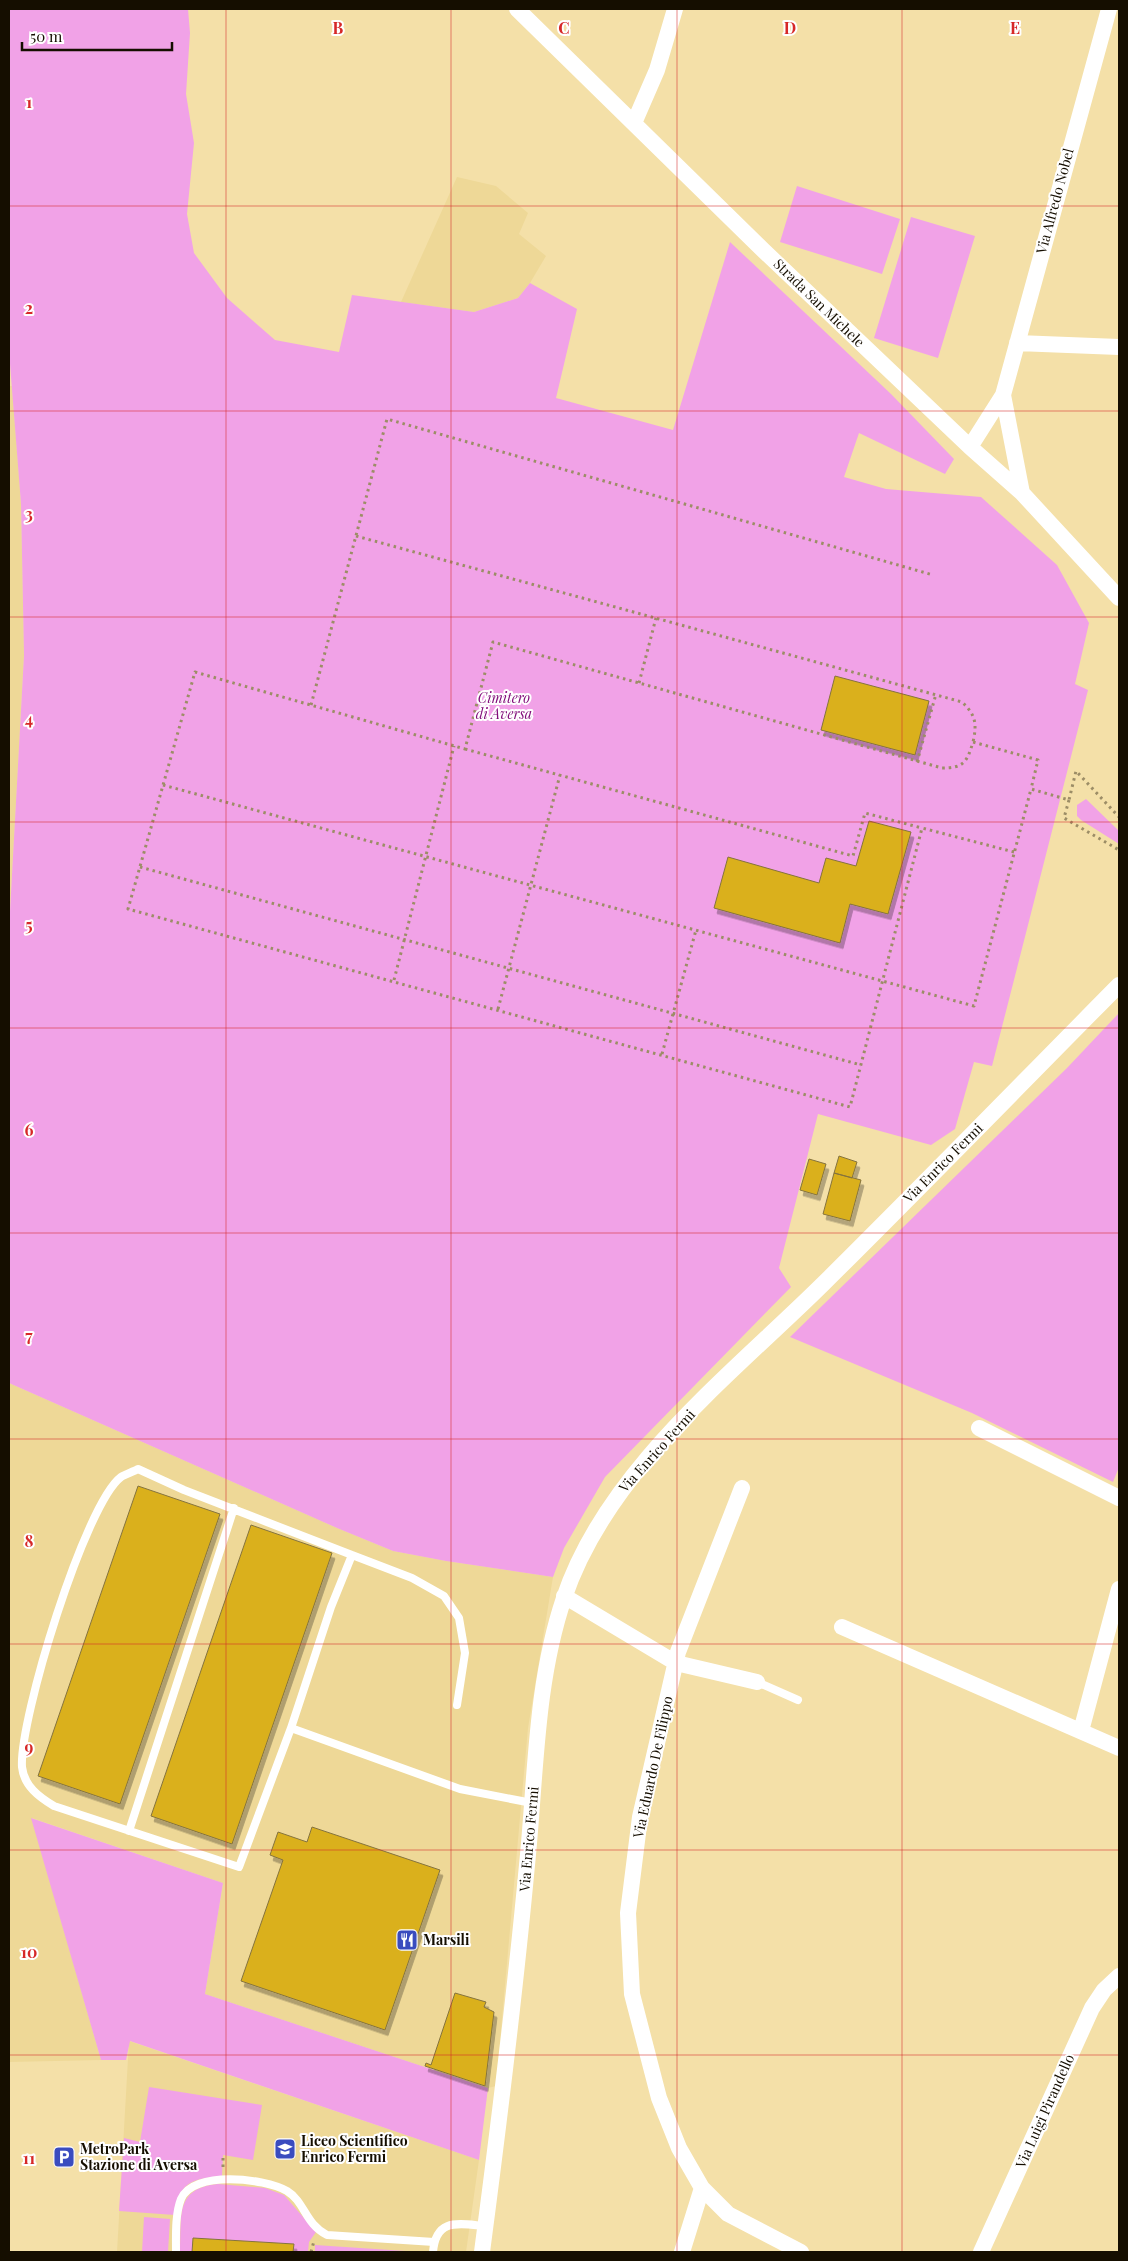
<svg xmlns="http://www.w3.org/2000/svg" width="1128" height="2261" font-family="'Playfair Display',serif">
<defs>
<filter id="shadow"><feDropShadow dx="3" dy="5.5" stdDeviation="0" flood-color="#0004"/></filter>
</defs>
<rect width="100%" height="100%" fill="#f4e0a8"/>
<path fill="#eed897" d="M 457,177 L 496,186 L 528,213 L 519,234 L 546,256 L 530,283 L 518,298 L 474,312 L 401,302 Z
M 9,386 L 12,386 L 21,504 L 24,655 L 9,930 Z
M 9,1383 L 337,1528 L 393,1551 L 446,1561 L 553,1577 L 528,1728 L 496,2086 L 488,2088 L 205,1994 L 223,1883 L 32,1818 L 101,2060 L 9,2062 Z
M 129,2041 L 479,2160 L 466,2252 L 117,2252 Z"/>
<path fill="#f1a2e7" d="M 9,9 L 188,9 L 190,33 L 186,94 L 194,143 L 187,214 L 194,253 L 227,298 L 275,340 L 339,352 L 352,295 L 474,312 L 518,298 L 530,283 L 577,309 L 556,398 L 673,430 L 730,242 L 891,394 L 954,459 L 945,474 L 859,433 L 844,477 L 886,489 L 981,497 L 1057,565 L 1089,623 L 1075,684 L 1088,690 L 992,1066 L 974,1062 L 955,1129 L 931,1145 L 818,1114 L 779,1268 L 791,1287 L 605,1477 L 564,1548 L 553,1577 L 446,1561 L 393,1551 L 337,1528 L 9,1383 L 9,930 L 24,655 L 21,504 L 9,351 Z
M 797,186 L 900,219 L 882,274 L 780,242 Z
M 911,217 L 975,236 L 938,358 L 874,338 Z
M 1086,799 L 1119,831 L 1119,844 L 1081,820 L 1077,816 L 1077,805 Z
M 1119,1013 L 1119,1467 L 1113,1482 L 972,1413 L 790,1337 L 1067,1068 Z
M 31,1818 L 223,1883 L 205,1994 L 488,2088 L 479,2160 L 130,2041 L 126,2060 L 101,2060 Z
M 149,2087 L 262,2105 L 253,2160 L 223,2155 L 222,2176 C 191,2179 179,2182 175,2215 L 119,2211 L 124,2138 L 140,2142 Z
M 218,2184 L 265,2188 L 284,2195 L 316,2232 L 309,2242 L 308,2252 L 293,2252 L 293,2244 L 193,2238 L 192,2252 L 180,2252 C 182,2217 174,2188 218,2184 Z
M 144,2217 L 170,2219 L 168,2252 L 142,2252 Z
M 315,2245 L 421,2252 L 315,2252 Z"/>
<path fill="#dab01b" stroke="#85733e" filter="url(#shadow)" d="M 835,676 L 929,701 L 915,755 L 821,730 Z
M 869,821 L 911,832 L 888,914 L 850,904 L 840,943 L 714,908 L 728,857 L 819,883 L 826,858 L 856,866 Z
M 839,1156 L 857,1162 L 852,1178 L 834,1173 Z
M 809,1159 L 826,1164 L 817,1195 L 800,1190 Z
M 834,1173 L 861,1180 L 850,1221 L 823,1214 Z
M 138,1486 L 220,1514 L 120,1804 L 38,1776 Z
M 251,1525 L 332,1553 L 232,1844 L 151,1816 Z
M 312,1827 L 440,1870 L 385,2030 L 241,1981 L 283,1860 L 270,1855 L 278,1832 L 307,1842 Z
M 455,1993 L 486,2002 L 484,2007 L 494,2012 L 485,2086 L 425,2066 L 426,2063 L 431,2065 Z
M 193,2238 L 294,2244 L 293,2252 L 192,2252 Z"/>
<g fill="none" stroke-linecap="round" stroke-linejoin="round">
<path stroke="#9c8d66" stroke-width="3" stroke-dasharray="2.5 4" stroke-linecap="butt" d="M 356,536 L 962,702 C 976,715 977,724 973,742
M 639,683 L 656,618
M 311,705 L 387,419 L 933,575
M 465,749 L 853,856 L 865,813 L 922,828
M 917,762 L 936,694
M 163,785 L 974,1006 L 1031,789 L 1069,800 L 1076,771 L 1119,817
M 1069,800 L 1064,818 L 1119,850
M 1014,852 L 922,828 L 850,1107 L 128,909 L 195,672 L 465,749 L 493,642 L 942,768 C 964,768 967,762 973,742 L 1038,760 L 1031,789
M 140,867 L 861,1065
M 394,980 L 454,746
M 498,1009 L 560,775
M 662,1054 L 696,930
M 223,2167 L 223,2155
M 311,2252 L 314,2241"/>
<path stroke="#fff" stroke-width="8" d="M 352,1555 L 412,1578 L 444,1596 L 459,1618 L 465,1653 L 457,1705
M 757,1682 L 798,1700
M 291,1728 L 239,1867 L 54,1806 C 39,1797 24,1786 22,1767 C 19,1720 85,1504 121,1477 C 125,1474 133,1472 138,1469 L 184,1490 L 352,1555 L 331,1607 L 291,1728 L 460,1789 L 532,1803
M 129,1831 L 234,1508
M 176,2252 C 176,2236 175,2214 181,2199 C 193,2170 264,2178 287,2191 C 305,2202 305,2224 327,2235 L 434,2242
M 433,2252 C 436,2217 459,2224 486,2226"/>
<path stroke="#fff" stroke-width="16" d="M 517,9 L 763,250 L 970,447 L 1022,493 L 1119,598
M 634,123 L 657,70 L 675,9
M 1017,343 L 1119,347
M 1003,395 L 1022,493
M 970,447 L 1003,395 L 1109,9
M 979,1428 L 1119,1498
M 742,1488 L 678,1652 L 640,1817 L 628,1913 L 632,1994 L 659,2098 L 679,2148 L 702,2188 L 728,2214 L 801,2252
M 564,1596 L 676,1663 L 757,1682
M 842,1627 L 1119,1748
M 1081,1731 L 1119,1589
M 482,2252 C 499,2123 515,1994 527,1865 C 536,1776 535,1684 564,1598 C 607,1470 730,1376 824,1283 C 923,1185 1021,1084 1119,985
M 682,2252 L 702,2188
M 981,2252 L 1092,2008 L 1104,1990 L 1119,1976"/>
</g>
<path fill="none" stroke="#d62828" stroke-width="1" stroke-opacity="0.55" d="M 226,9 L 226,2252M 451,9 L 451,2252M 677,9 L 677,2252M 902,9 L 902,2252M 9,206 L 1119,206M 9,411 L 1119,411M 9,617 L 1119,617M 9,822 L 1119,822M 9,1028 L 1119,1028M 9,1233 L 1119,1233M 9,1439 L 1119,1439M 9,1644 L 1119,1644M 9,1850 L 1119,1850M 9,2055 L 1119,2055"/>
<defs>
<g id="restaurant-square" transform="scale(1.125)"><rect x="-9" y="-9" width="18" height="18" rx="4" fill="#3a4cbf" stroke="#fff"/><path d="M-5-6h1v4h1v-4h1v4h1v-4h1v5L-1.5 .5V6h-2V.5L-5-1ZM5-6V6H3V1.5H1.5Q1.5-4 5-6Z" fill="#fff"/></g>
<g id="school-square" transform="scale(1.125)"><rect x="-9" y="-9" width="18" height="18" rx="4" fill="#3a4cbf" stroke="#fff"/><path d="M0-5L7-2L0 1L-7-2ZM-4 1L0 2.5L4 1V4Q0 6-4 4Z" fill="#fff"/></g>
<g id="parking-square" transform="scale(1.125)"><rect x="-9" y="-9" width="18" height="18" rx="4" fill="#3a4cbf" stroke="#fff"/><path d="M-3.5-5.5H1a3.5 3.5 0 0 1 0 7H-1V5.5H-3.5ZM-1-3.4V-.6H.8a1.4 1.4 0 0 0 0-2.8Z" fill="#fff"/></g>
</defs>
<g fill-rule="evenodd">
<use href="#restaurant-square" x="407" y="1940"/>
<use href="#school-square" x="285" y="2149"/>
<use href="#parking-square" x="64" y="2157"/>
</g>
<g text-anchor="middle" stroke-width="4" stroke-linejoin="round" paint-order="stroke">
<g font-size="14" fill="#150e00" stroke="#fff">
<text transform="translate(1055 201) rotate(-75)" y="5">Via Alfredo Nobel</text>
<text transform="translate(819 303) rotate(44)" y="5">Strada San Michele</text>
<text transform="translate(943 1163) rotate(-45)" y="5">Via Enrico Fermi</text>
<text transform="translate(657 1451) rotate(-48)" y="5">Via Enrico Fermi</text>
<text transform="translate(653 1767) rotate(-78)" y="5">Via Eduardo De Filippo</text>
<text transform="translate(529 1839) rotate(-85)" y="5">Via Enrico Fermi</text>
<text transform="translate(1045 2111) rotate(-66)" y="5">Via Luigi Pirandello</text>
</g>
<g font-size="14" font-style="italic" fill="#810d7a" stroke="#fff">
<text x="504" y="703">Cimitero<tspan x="504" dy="16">di Aversa</tspan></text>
</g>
<g font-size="14" font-weight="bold" fill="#150e00" stroke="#fff" text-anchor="start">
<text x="423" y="1945">Marsili</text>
<text x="301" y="2146">Liceo Scientifico<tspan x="301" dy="16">Enrico Fermi</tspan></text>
<text x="80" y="2154">MetroPark<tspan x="80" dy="16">Stazione di Aversa</tspan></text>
</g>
</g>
<g font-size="16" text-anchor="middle" font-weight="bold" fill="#d62828" stroke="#fff" stroke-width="4" stroke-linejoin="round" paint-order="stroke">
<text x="338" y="34">B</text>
<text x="564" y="34">C</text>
<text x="790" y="34">D</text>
<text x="1015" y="34">E</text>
<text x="29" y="108">1</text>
<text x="29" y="314">2</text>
<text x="29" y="520">3</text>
<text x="29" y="725">4</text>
<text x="29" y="931">5</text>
<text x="29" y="1136">6</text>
<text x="29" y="1342">7</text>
<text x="29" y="1547">8</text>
<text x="29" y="1753">9</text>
<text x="29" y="1958">10</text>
<text x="29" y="2164">11</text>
</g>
<rect width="1128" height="2261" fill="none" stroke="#150e00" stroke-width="20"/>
<path d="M22 42v8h150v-8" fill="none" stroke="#150e00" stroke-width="2.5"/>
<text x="30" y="42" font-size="15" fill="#150e00" stroke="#ffffff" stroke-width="4" paint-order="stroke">50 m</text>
</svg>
